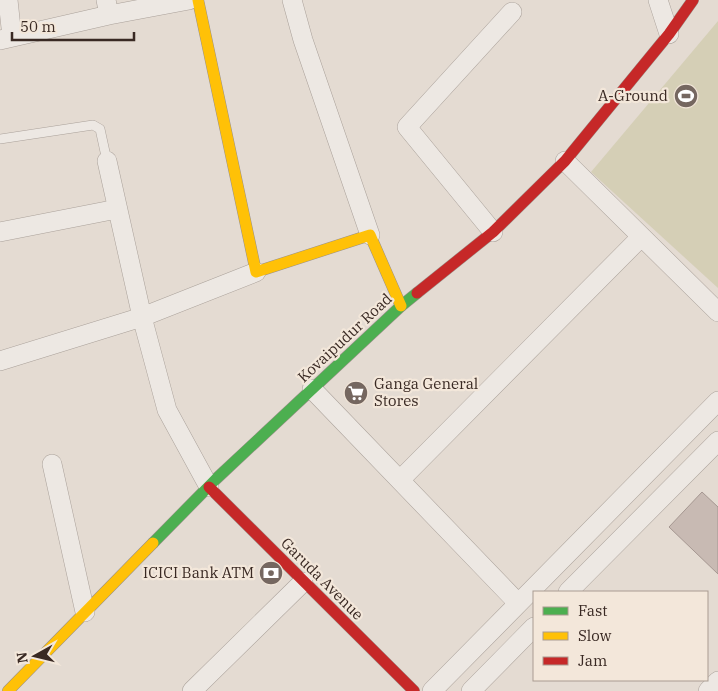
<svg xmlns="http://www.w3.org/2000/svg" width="718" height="691" font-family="'IBM Plex Serif',serif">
<rect width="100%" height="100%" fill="#e4dbd2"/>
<path fill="#d5cfb6" d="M 718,21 L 718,288 L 591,172 Z"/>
<path fill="#c8bab3" stroke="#a59791" d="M 702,492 L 718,507 L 718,574 L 669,527 Z"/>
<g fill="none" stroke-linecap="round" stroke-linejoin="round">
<g stroke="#aaa19a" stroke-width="10">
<path id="lane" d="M 0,139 L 93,125 L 100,129 L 107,161"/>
</g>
<g stroke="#aaa19a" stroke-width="20">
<path id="street" d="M 8,0 L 12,37
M 106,0 L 109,15 L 189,0
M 292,0 L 303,40 L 370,235
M 658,0 L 669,34
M 0,40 L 109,15
M 107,161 L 142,317 L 167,410 L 209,487
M 565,161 L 718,312
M 0,232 L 117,209
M 493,232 L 407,127 L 512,12
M 0,361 L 142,317 L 256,272
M 312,389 L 518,603
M 52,464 L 85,612
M 400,480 L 641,237
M 568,592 L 718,441
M 192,691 L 303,582
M 432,691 L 718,401
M 471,691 L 534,627
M 708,691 L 718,681"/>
</g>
<g stroke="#9a918a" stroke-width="12">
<path id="fast" d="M 153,543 L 216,479 L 401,306 L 417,293"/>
</g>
<g stroke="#9a918a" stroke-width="12">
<path id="slow" d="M 198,0 L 256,272 L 370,235 L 401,306
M 8,691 L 153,543"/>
</g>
<g stroke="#9a918a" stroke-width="12">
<path id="jam" d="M 417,293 L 493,232 L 565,161 L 669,34 L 693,0
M 209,487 L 414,691"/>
</g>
<use href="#lane" stroke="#ede8e3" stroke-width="9"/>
<use href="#street" stroke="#ede8e3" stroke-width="19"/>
<use href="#fast" stroke="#4caf50" stroke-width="11"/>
<use href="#slow" stroke="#ffc107" stroke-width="11"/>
<use href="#jam" stroke="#c62828" stroke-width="11"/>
</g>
<defs>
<g id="stadium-disc" transform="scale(1.25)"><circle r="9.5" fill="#756760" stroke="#f3e7da"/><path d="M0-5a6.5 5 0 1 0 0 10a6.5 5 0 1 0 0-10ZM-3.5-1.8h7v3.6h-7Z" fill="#fff"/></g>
<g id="supermarket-disc" transform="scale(1.25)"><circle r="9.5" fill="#756760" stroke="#f3e7da"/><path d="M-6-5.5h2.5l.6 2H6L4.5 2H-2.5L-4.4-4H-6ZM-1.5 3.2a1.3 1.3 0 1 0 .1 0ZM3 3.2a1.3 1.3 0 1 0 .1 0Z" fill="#fff"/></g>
<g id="bank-disc" transform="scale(1.25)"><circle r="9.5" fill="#756760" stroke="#f3e7da"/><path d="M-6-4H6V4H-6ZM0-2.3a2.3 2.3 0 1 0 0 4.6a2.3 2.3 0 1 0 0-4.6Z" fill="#fff"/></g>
</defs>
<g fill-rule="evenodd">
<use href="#stadium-disc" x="686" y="96"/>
<use href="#supermarket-disc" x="356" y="393"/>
<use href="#bank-disc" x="271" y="573"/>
</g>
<g text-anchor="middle" stroke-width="4.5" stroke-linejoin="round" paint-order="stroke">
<g font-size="15" fill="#392923" stroke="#f3e7da" text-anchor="end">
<text x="668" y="101">A-Ground</text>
<text x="374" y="389" text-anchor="start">Ganga General<tspan x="374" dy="17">Stores</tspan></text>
<text x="254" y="578">ICICI Bank ATM</text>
</g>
<g font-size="15" fill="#392923" stroke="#f3e7da">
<text transform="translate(345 338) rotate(-43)" y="5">Kovaipudur Road</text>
<text transform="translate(322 579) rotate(45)" y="5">Garuda Avenue</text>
</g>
</g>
<rect x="533" y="591" width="175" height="90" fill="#f3e7da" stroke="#a99b91"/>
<rect x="543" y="607" width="25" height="8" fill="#4caf50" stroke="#a99b91"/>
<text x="578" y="616" font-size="15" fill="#392923">Fast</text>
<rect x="543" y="632" width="25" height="8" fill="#ffc107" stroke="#a99b91"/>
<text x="578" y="641" font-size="15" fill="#392923">Slow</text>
<rect x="543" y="657" width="25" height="8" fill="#c62828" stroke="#a99b91"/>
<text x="578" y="666" font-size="15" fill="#392923">Jam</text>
<g transform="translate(35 656) rotate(262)" stroke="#f3e7da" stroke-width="4" paint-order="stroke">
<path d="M0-4L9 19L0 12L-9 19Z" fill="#392923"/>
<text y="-8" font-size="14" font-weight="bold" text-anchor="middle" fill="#392923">N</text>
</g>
<path d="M12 32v8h122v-8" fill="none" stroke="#392923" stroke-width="2.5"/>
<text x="20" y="32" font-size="15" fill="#392923" stroke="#f3e7da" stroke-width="4" paint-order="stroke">50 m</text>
</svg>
